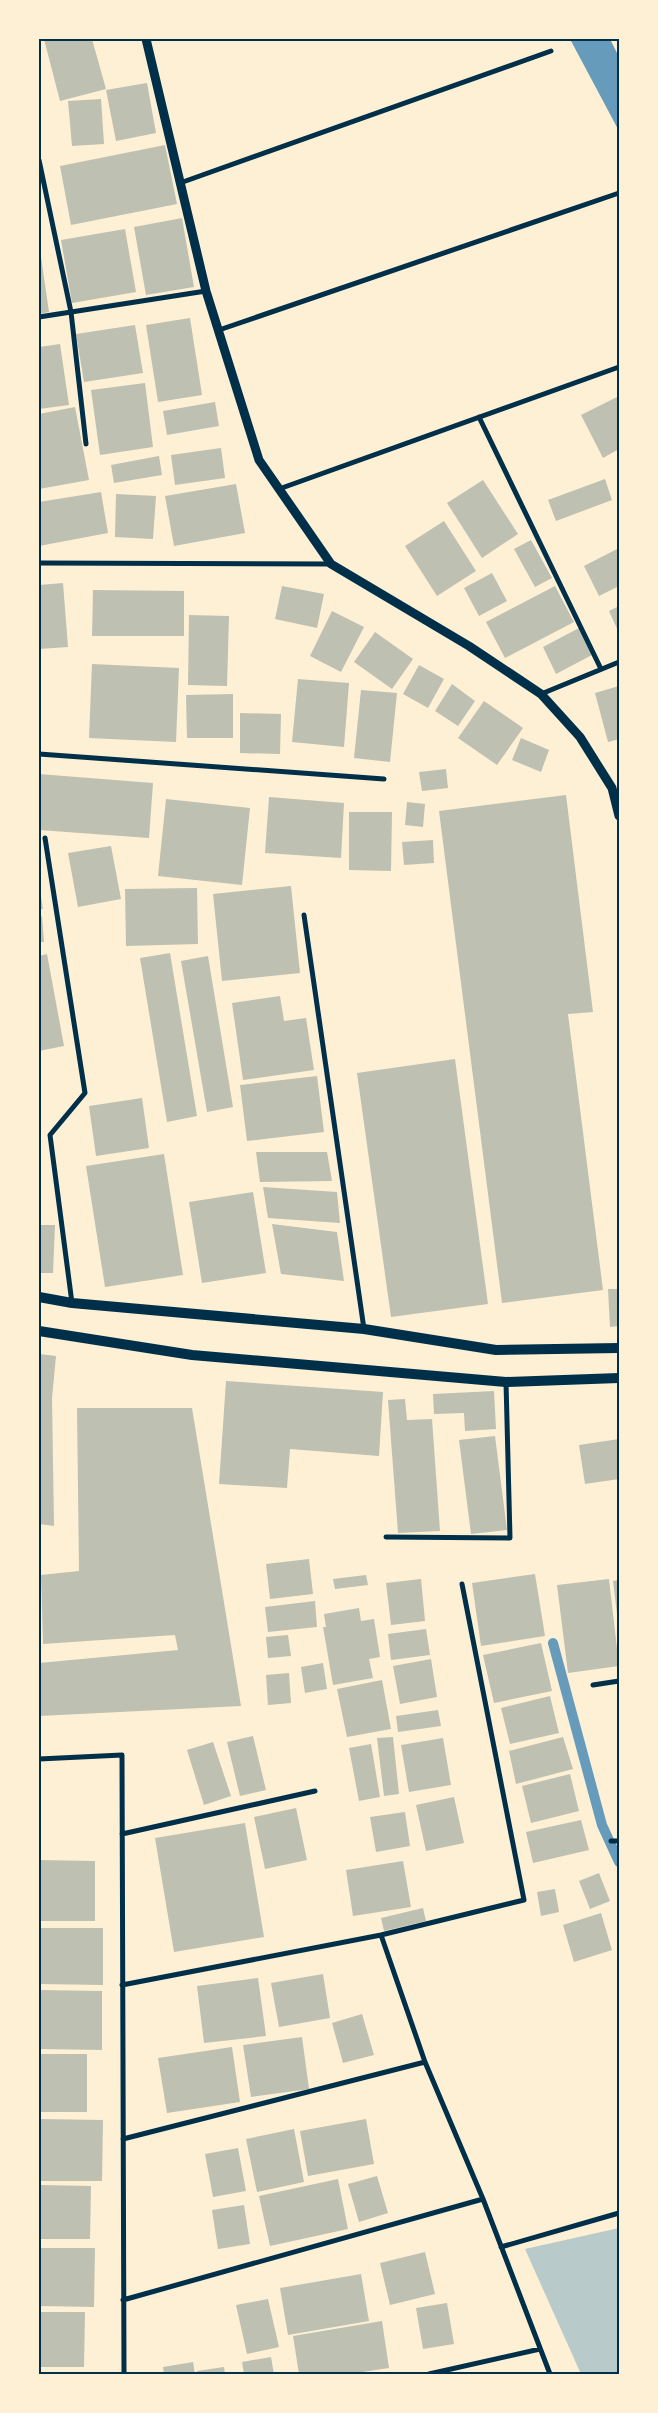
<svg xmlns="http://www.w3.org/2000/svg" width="658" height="2413" font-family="'Crimson Pro',serif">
<rect width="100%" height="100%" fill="#fdf0d5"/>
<path fill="#b9caca" d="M 619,2228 L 619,2374 L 581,2374 L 525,2249 Z"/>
<path fill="#669bbc" d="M 570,39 L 610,39 L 619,57 L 619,131 Z"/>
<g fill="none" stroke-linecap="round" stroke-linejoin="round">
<path stroke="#669bbc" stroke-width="10" d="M 553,1643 L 602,1825 L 619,1862"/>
</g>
<path fill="#bec0b2" d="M 44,39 L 92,39 L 106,89 L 60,101 Z
M 147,83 L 156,133 L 116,141 L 106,90 Z
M 101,99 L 104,144 L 72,146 L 68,101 Z
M 165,145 L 177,204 L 71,225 L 60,166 Z
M 182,218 L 194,287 L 146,295 L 134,227 Z
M 125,229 L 136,292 L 72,303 L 61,240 Z
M 39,243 L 49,312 L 39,314 Z
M 190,318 L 202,395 L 158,402 L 146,325 Z
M 135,325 L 143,373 L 84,382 L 76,334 Z
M 60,344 L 69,405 L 39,409 L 39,347 Z
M 145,383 L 153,447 L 100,455 L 91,390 Z
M 619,396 L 619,449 L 603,458 L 581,415 Z
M 215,402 L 219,426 L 167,435 L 163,411 Z
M 75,407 L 89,480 L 39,489 L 39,414 Z
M 221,448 L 225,478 L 175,485 L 171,455 Z
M 159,456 L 162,475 L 114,483 L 111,465 Z
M 605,479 L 612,500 L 556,521 L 548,500 Z
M 483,480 L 518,534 L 482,558 L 447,503 Z
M 236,484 L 245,533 L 174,546 L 165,496 Z
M 101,492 L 108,533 L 39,546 L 39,502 Z
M 116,494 L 156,496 L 153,539 L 115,537 Z
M 444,521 L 476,571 L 437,596 L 405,546 Z
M 531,540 L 552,578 L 535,587 L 514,549 Z
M 619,548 L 619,586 L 599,596 L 584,566 Z
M 492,573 L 507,601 L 479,616 L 464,588 Z
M 63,583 L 68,647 L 39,649 L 39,585 Z
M 282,586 L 324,594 L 317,628 L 275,619 Z
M 555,586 L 574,622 L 505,658 L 486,622 Z
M 93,590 L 184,591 L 184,636 L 92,636 Z
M 619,606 L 619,633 L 609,611 Z
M 332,611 L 364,627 L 341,672 L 310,656 Z
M 189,615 L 229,616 L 227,686 L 188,685 Z
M 579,628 L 592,655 L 556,674 L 543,647 Z
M 375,632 L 413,659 L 392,689 L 354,662 Z
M 92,664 L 179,668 L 176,742 L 89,738 Z
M 419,665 L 444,679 L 428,708 L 403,694 Z
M 298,679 L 349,683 L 344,747 L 292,742 Z
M 452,684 L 475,701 L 458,726 L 435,711 Z
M 619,686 L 619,739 L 608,742 L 595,693 Z
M 361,690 L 397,693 L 390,762 L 354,758 Z
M 233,694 L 233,738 L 187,738 L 186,695 Z
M 484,701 L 523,728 L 497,765 L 458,738 Z
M 240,713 L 281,714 L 280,754 L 240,753 Z
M 521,738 L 549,750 L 541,772 L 512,760 Z
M 446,769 L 448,788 L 422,791 L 419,772 Z
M 39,774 L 153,783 L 149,838 L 39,830 Z
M 566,795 L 593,1012 L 568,1014 L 603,1290 L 502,1303 L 439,811 Z
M 269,797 L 344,803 L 341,858 L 265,853 Z
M 166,799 L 250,808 L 242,885 L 158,876 Z
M 407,802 L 425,804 L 423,827 L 405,825 Z
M 349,812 L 392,812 L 391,871 L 349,870 Z
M 433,840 L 434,863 L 404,865 L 402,842 Z
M 111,846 L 121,899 L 78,907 L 68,853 Z
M 39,884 L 43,909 L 39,909 Z
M 291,886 L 300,973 L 222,981 L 213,894 Z
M 197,888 L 198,944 L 126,946 L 125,889 Z
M 42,916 L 44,942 L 39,942 L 39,917 Z
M 170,953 L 197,1116 L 167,1122 L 140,958 Z
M 47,954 L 64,1046 L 39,1051 L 39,956 Z
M 208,956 L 233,1107 L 207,1112 L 181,961 Z
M 280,996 L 284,1021 L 306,1018 L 314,1070 L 243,1080 L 232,1003 Z
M 455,1059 L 488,1304 L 391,1317 L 357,1073 Z
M 317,1076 L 324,1132 L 247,1141 L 240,1085 Z
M 142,1098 L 149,1148 L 96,1156 L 89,1106 Z
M 256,1152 L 327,1152 L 332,1181 L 260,1182 Z
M 164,1154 L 183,1275 L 105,1287 L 86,1166 Z
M 263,1187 L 337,1192 L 340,1223 L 268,1218 Z
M 253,1192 L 266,1273 L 202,1283 L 189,1202 Z
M 272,1224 L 337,1232 L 344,1281 L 281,1274 Z
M 39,1225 L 55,1225 L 53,1273 L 39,1273 Z
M 608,1289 L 619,1289 L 619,1326 L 610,1327 Z
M 39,1354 L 56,1356 L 52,1398 L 54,1526 L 39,1524 Z
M 226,1381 L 383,1392 L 379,1456 L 290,1449 L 287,1488 L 219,1484 Z
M 494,1391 L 496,1429 L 465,1431 L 464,1413 L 434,1414 L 433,1394 Z
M 405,1399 L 407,1420 L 432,1419 L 440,1531 L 398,1533 L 388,1400 Z
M 77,1408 L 192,1408 L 241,1706 L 39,1716 L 39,1663 L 178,1650 L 175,1635 L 43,1644 L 41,1575 L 79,1571 Z
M 495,1436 L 507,1530 L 471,1534 L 459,1440 Z
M 619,1439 L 619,1479 L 585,1484 L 579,1445 Z
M 309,1559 L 313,1594 L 270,1599 L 266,1564 Z
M 535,1574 L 545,1636 L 481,1646 L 472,1583 Z
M 366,1575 L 368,1585 L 335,1589 L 333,1579 Z
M 421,1579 L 425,1621 L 391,1625 L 386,1583 Z
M 609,1579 L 619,1666 L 568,1673 L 557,1585 Z
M 619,1580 L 619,1622 L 618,1622 L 613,1581 Z
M 315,1601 L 317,1627 L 268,1632 L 265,1607 Z
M 359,1608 L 361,1621 L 374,1619 L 380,1657 L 369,1659 L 373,1678 L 333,1685 L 323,1627 L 326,1627 L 324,1614 Z
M 426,1629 L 430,1655 L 391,1660 L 388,1634 Z
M 288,1635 L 291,1656 L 268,1658 L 266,1637 Z
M 541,1643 L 552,1691 L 494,1703 L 483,1655 Z
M 431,1659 L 437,1697 L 400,1704 L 393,1666 Z
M 323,1663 L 327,1689 L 305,1693 L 301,1667 Z
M 289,1673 L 291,1703 L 268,1705 L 266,1675 Z
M 382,1680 L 391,1729 L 347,1737 L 337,1689 Z
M 550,1696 L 559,1733 L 510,1744 L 501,1708 Z
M 438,1710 L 441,1726 L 398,1732 L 396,1716 Z
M 253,1736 L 266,1790 L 240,1796 L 227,1742 Z
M 393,1737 L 399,1794 L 384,1796 L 377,1738 Z
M 563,1737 L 573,1769 L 516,1784 L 509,1751 Z
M 443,1738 L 451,1785 L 409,1792 L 401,1745 Z
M 213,1742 L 231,1796 L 204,1805 L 187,1750 Z
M 371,1744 L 380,1797 L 359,1801 L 349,1748 Z
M 570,1774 L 579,1811 L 531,1823 L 522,1786 Z
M 454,1797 L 464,1843 L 426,1851 L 416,1805 Z
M 296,1808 L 307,1860 L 265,1869 L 254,1817 Z
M 405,1812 L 410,1846 L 376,1852 L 370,1817 Z
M 581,1820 L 589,1850 L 533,1863 L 526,1832 Z
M 245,1823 L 264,1937 L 174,1952 L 155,1838 Z
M 39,1860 L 95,1861 L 95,1921 L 39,1921 Z
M 403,1861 L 411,1907 L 353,1916 L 346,1870 Z
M 599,1873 L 610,1901 L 590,1909 L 579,1881 Z
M 555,1889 L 559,1912 L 541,1916 L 537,1892 Z
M 423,1908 L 426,1921 L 384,1931 L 381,1918 Z
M 601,1913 L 612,1950 L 574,1962 L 563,1925 Z
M 39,1928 L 103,1928 L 103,1985 L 39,1984 Z
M 323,1974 L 330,2018 L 279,2027 L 271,1983 Z
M 258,1978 L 266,2036 L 204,2043 L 197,1986 Z
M 39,1990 L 102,1991 L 102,2050 L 39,2049 Z
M 362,2014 L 374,2055 L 343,2063 L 332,2023 Z
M 302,2037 L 309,2089 L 251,2097 L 243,2045 Z
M 232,2047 L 240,2102 L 167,2113 L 158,2058 Z
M 39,2054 L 87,2054 L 87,2112 L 39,2112 Z
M 39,2119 L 103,2120 L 102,2181 L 39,2181 Z
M 366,2119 L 374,2164 L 308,2176 L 300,2131 Z
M 294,2129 L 304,2182 L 257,2192 L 246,2139 Z
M 238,2148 L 246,2191 L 213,2197 L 205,2154 Z
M 377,2176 L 388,2213 L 359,2222 L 348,2184 Z
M 338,2179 L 348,2229 L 270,2246 L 259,2196 Z
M 39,2185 L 91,2186 L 90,2239 L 39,2239 Z
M 244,2205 L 250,2244 L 218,2249 L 212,2210 Z
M 39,2248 L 95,2248 L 94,2307 L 39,2306 Z
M 425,2252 L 435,2294 L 390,2305 L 380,2263 Z
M 361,2274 L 369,2321 L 288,2335 L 280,2288 Z
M 268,2299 L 279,2347 L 247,2354 L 236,2305 Z
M 447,2303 L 454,2344 L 423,2349 L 416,2308 Z
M 39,2312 L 85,2312 L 84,2367 L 39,2367 Z
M 382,2321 L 389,2368 L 349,2374 L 299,2374 L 293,2336 Z
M 271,2357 L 274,2374 L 244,2374 L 242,2362 Z
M 193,2362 L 195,2374 L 164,2374 L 163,2367 Z
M 224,2367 L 225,2374 L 198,2374 L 197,2371 Z"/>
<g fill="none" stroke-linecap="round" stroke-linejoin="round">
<path stroke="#003049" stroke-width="5" d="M 39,160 L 71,312 L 86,444
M 180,183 L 551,51
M 39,317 L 206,291
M 219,330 L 619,193
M 479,417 L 601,669
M 279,489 L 619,367
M 39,563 L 331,564
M 541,694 L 619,662
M 39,754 L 384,779
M 45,838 L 85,1093 L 50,1135 L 72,1303
M 304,915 L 364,1329
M 386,1537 L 510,1538 L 506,1382
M 593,1685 L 619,1681
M 39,1759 L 122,1755 L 124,2374
M 122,1834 L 315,1791
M 611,1841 L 619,1841
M 381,1935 L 425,2062 L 483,2199 L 550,2374
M 122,1985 L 381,1935 L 524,1900 L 462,1584
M 123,2139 L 425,2062
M 501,2247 L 619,2213
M 123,2300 L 483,2199
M 429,2374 L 540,2349"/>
<path stroke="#003049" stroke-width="9" d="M 146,39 L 206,291 L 259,460 L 331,564 L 469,646 L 541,694 L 580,737 L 612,788 L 619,816"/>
<path stroke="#003049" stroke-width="10" d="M 39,1297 L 72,1303 L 364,1329 L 496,1350 L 619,1348
M 39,1331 L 192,1355 L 506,1382 L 619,1378"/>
</g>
<rect width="658" height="2413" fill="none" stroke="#fdf0d5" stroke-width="80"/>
<rect x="40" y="40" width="578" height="2333" fill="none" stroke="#003049" stroke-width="2"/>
</svg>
